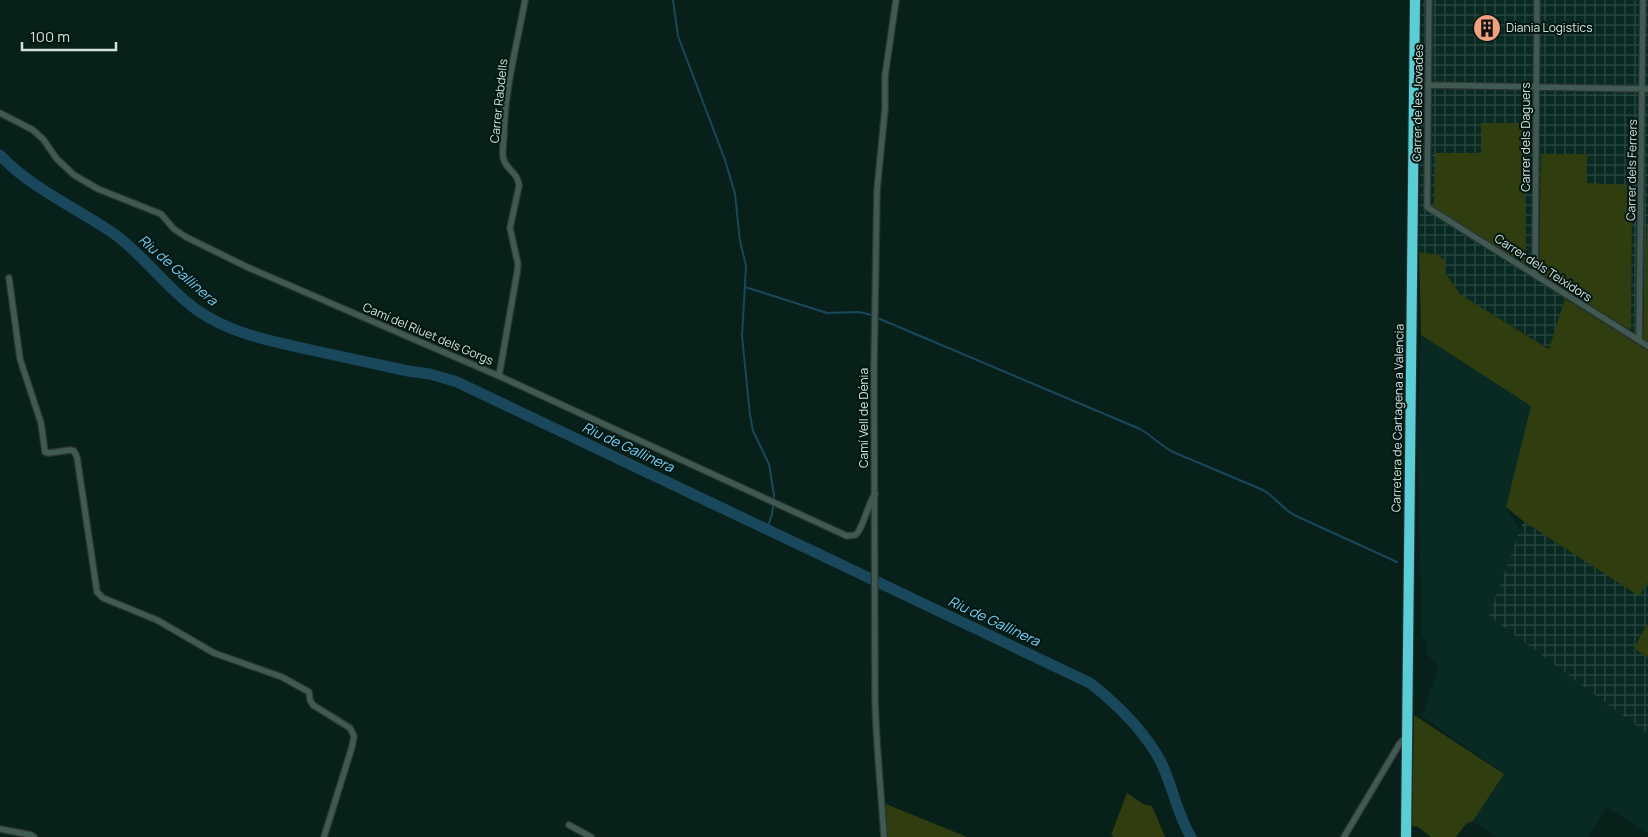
<svg xmlns="http://www.w3.org/2000/svg" width="1648" height="837" font-family="Manrope,sans-serif">
<defs>
<pattern id="industrial-grid" width="8" height="8" patternUnits="userSpaceOnUse" patternTransform="scale(1.25)"><rect width="8" height="8" fill="#082a23"/><path d="M0 4h8M4 0v8" fill="none" stroke="#2b4942"/></pattern>
</defs>
<rect width="100%" height="100%" fill="#08201a"/>
<path fill="#082a23" d="M 1421,335 L 1532,406 L 1506,507 L 1648,734 L 1648,834 L 1606,807 L 1588,837 L 1497,837 L 1473,821 L 1504,774 L 1422,716 L 1439,665 L 1427,655 L 1426,641 L 1422,636 L 1417,446 Z"/>
<path fill="url(#industrial-grid)" d="M 1422,0 L 1648,0 L 1648,351 L 1565,299 L 1550,349 L 1461,295 L 1445,273 L 1445,261 L 1439,255 L 1419,252 Z
M 1523,521 L 1639,595 L 1648,582 L 1648,622 L 1634,648 L 1648,658 L 1648,734 L 1489,616 Z"/>
<path fill="#303d0e" d="M 1481,123 L 1524,123 L 1526,258 L 1524,265 L 1521,263 L 1522,260 L 1516,256 L 1514,259 L 1434,207 L 1436,153 L 1481,153 Z
M 1541,154 L 1587,154 L 1587,183 L 1632,185 L 1631,328 L 1629,329 L 1539,273 Z
M 1647,225 L 1648,225 L 1648,343 L 1643,340 Z
M 1419,252 L 1439,255 L 1445,261 L 1445,273 L 1461,295 L 1549,349 L 1565,299 L 1648,351 L 1648,582 L 1639,596 L 1523,521 L 1506,507 L 1531,406 L 1421,335 Z
M 1648,622 L 1648,658 L 1634,648 Z
M 1414,715 L 1504,774 L 1473,821 L 1466,824 L 1456,837 L 1431,837 L 1418,827 L 1412,826 Z
M 1127,793 L 1145,805 L 1152,806 L 1165,837 L 1114,837 L 1111,835 Z
M 886,804 L 967,837 L 887,837 Z"/>
<g fill="none" stroke-linecap="round" stroke-linejoin="round">
<path stroke="#19485c" stroke-width="2" d="M 673,0 L 678,36 L 725,160 L 735,194 L 740,241 L 746,266 L 742,336 L 750,415 L 753,431 L 769,464 L 774,495 L 772,514 L 767,529
M 745,287 L 827,313 L 859,312 L 868,314 L 1140,429 C 1152,436 1161,446 1173,452 L 1263,490 C 1275,497 1282,508 1294,515 L 1397,562"/>
<path stroke="#19485c" stroke-width="11" d="M 0,155 C 32,189 75,207 113,233 C 144,255 166,288 197,310 C 231,334 271,341 311,350 C 343,357 375,364 408,371 L 430,374 L 457,382 L 1090,683 C 1118,705 1144,730 1161,762 C 1173,787 1177,814 1191,837"/>
<g stroke="#2b3531" stroke-width="8">
<path id="street" d="M 1429,0 L 1427,207 L 1648,346
M 1428,85 L 1648,89
M 0,113 L 33,130 L 43,139 L 57,159 L 74,175 L 98,189 L 161,214 L 174,229 L 186,237 L 247,267 L 499,376 L 847,536 C 848,535 853,536 855,535 C 862,532 868,503 875,494
M 1535,274 L 1537,0
M 9,278 L 20,359 L 41,423 L 45,452 L 49,453 L 70,450 L 74,451 L 77,457 L 97,592 L 103,598 L 157,620 L 214,653 L 282,677 L 309,692 L 310,700 L 313,705 L 350,728 L 354,736 L 352,747 L 324,837
M 1639,340 L 1643,0
M 499,376 L 517,273 L 518,264 L 510,228 L 519,186 C 518,171 505,170 503,157 C 502,149 504,141 504,133 C 505,88 517,45 525,0
M 569,825 L 591,837
M 0,829 L 31,835 L 34,837
M 884,837 C 881,790 876,744 875,698 L 874,368 L 877,190 L 885,109 L 885,76 L 896,0
M 1344,837 L 1400,743 L 1406,737"/>
</g>
<g stroke="#2b3531" stroke-width="12">
<path id="highway" d="M 1406,837 L 1415,0"/>
</g>
<use href="#street" stroke="#415953" stroke-width="5.5"/>
<use href="#highway" stroke="#5acdd7" stroke-width="10"/>
</g>
<defs>
<g id="building-disc" transform="scale(1.4375)"><circle r="9.5" fill="#f2a17e" stroke="#011611"/><path d="M-4-6H4V6H1V3H-1V6H-4ZM-2.5-4.3h1.7v1.8h-1.7ZM.8-4.3h1.7v1.8H.8ZM-2.5-1h1.7V.8h-1.7ZM.8-1h1.7V.8H.8Z" fill="#111"/></g>
</defs>
<g fill-rule="evenodd">
<use href="#building-disc" x="1487" y="28"/>
</g>
<g text-anchor="middle" stroke-width="4" stroke-linejoin="round" paint-order="stroke">
<g font-size="12" fill="#d5e3de" stroke="#011611" text-anchor="start">
<text x="1506" y="32">Diania Logistics</text>
</g>
<g font-size="12" fill="#d5e3de" stroke="#011611">
<text transform="translate(499 101) rotate(-84)" y="4">Carrer Rabdells</text>
<text transform="translate(1418 103) rotate(-89)" y="4">Carrer de les Jovades</text>
<text transform="translate(1526 137) rotate(-90)" y="4">Carrer dels Daguers</text>
<text transform="translate(1632 170) rotate(-89)" y="4">Carrer dels Ferrers</text>
<text transform="translate(1543 268) rotate(33)" y="4">Carrer dels Teixidors</text>
<text transform="translate(428 334) rotate(23)" y="4">Camí del Riuet dels Gorgs</text>
<text transform="translate(864 418) rotate(-90)" y="4">Camí Vell de Dénia</text>
<text transform="translate(1398 418) rotate(-89)" y="4">Carretera de Cartagena a Valencia</text>
</g>
<g font-size="14" font-style="italic" fill="#77d1fb" stroke="#011611">
<text transform="translate(178 270) rotate(41)" y="5">Riu de Gallinera</text>
<text transform="translate(628 447) rotate(25)" y="5">Riu de Gallinera</text>
<text transform="translate(994 621) rotate(25)" y="5">Riu de Gallinera</text>
</g>
</g>
<path d="M22 42v8h94v-8" fill="none" stroke="#d5e3de" stroke-width="2.5"/>
<text x="30" y="42" font-size="15" fill="#d5e3de" stroke="#011611" stroke-width="4" paint-order="stroke">100 m</text>
</svg>
